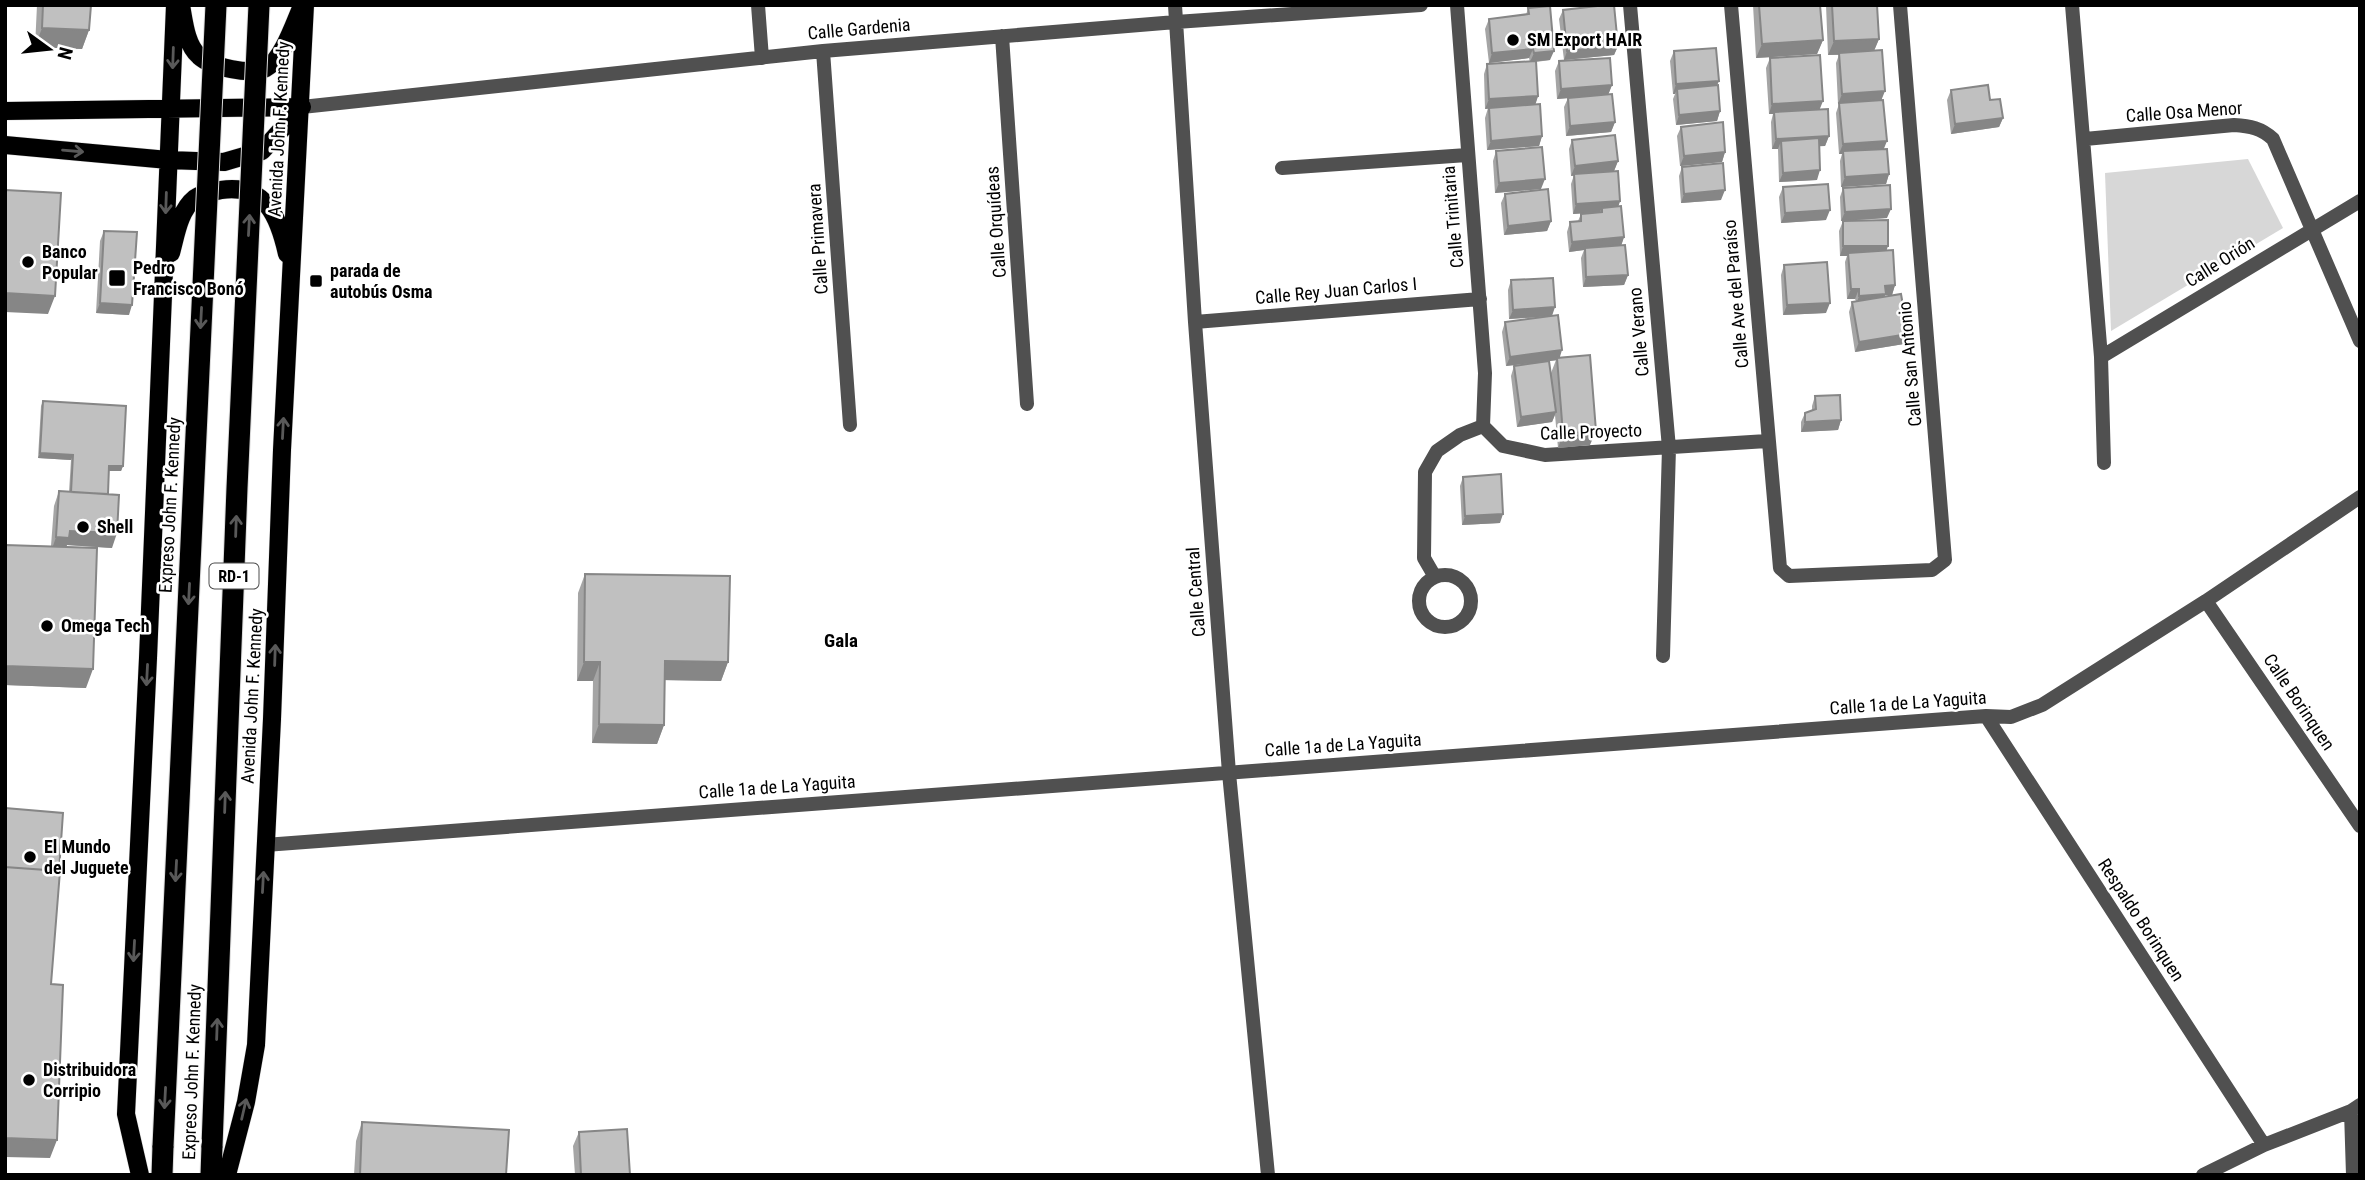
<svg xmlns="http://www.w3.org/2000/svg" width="2365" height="1180" font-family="'Roboto Condensed',sans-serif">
<rect width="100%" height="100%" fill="#fff"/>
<path fill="#d7d7d7" d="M 2248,159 L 2283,228 L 2111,331 L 2105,173 Z"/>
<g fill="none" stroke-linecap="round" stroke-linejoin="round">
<g stroke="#dbdbdb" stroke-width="19">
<path id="primary" d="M 181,5 C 184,21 186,45 199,56 C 211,67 251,76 266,68 C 282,60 294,24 301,8
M 5,111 L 302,107
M 5,145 L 168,160 L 224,162 L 262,151 L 302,107
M 171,253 C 176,235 179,211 195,198 C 202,193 213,192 221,190 C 266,183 279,218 287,254
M 140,1175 L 126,1114 L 148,658 L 175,5
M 227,1175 L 246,1102 L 256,1045 L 272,719 L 282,450 L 305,5"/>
</g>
<g stroke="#dbdbdb" stroke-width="23">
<path id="highway" d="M 162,1175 L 163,1146
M 211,1175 L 212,1146"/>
</g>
<path stroke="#505050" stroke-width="14" d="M 758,5 L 762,58
M 1175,5 L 1195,322 L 1229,773 L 1268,1175
M 1457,5 L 1485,373 L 1483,426
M 1630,5 L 1669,448 L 1663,656
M 1731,5 L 1780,568 L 1789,576 L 1932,570 L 1945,560 L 1900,5
M 2072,5 L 2101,357 L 2104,463
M 1002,36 L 1027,404
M 823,51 L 850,425
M 302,107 L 823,51 L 1176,22 L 1421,5
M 2085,139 L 2234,125 C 2250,126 2261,128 2273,139 L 2360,341
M 1282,168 L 1467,155
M 1195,322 L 1480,299
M 2101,357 L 2360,201
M1419 601a26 26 0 1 1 52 0a26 26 0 1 1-52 0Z
M 1435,577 L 1424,558 L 1425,472 L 1437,451 L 1460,435 L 1483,426 L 1503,446 L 1545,455 L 1767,441
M 2206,601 L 2360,826
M 1986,716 L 2264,1145
M 265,845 L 1986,716 L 2011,717 L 2042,705 L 2206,601 L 2360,497
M 2351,1111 L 2353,1175
M 2203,1175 L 2264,1145 L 2351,1111 L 2360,1105"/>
<use href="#primary" stroke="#000" stroke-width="18"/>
<use href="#highway" stroke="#000" stroke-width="21"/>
<g stroke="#dbdbdb" stroke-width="23" stroke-linecap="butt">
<path id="highway-bridge" d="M 163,1146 L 216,5
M 212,1146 L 237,488 L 259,5"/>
</g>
<use href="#highway-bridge" stroke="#000" stroke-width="21"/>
</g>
<path fill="#a5a5a5" d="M 37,5 L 91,5 L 89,30 L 82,49 L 35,47 Z
M 1753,5 L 1820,5 L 1823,40 L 1817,54 L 1756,58 Z
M 1826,5 L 1877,5 L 1879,39 L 1874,51 L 1882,100 L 1884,149 L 1889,174 L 1886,184 L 1841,187 L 1840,161 L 1842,154 L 1839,154 L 1836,113 L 1839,104 L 1838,104 L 1836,63 L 1839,55 L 1828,55 Z
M 1528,8 L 1550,60 L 1536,62 L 1538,96 L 1535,104 L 1542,136 L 1539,146 L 1487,150 L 1485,118 L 1488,108 L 1485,109 L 1484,74 L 1487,64 L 1530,62 L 1529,58 L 1489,63 L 1485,29 L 1489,19 L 1526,15 Z
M 1563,10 L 1618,46 L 1614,55 L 1564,60 L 1559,19 Z
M 1674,51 L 1717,85 L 1720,111 L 1717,121 L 1676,125 L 1673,99 L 1675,94 L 1673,94 L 1670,61 Z
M 1770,58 L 1820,109 L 1829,136 L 1825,146 L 1819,146 L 1817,180 L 1779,182 L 1778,149 L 1772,149 L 1771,122 L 1773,114 L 1769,114 L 1766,68 Z
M 1559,61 L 1612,85 L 1608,95 L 1615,122 L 1611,132 L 1566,136 L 1564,107 L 1568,98 L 1557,99 L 1555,71 Z
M 1951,90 L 1990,100 L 2003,118 L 1999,127 L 1951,134 L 1947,100 Z
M 1681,127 L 1725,152 L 1722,162 L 1680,166 L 1677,136 Z
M 1572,140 L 1618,161 L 1614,171 L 1620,201 L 1618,206 L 1624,237 L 1621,246 L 1628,275 L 1624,285 L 1583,287 L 1581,258 L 1584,250 L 1569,252 L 1567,232 L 1570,222 L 1578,221 L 1581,214 L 1600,212 L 1573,214 L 1571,184 L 1574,175 L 1571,176 L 1569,149 Z
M 1496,151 L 1541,189 L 1495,193 L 1493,161 Z
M 1682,167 L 1721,200 L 1681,203 L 1679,176 Z
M 1783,187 L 1826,220 L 1781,223 L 1779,197 Z
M 1843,188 L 1887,218 L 1841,221 L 1840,197 Z
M 1505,194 L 1551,221 L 1547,231 L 1504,235 L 1501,203 Z
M 1843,221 L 1887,250 L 1895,285 L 1892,295 L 1885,295 L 1885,296 L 1904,344 L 1855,352 L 1849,312 L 1852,302 L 1856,301 L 1855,299 L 1847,299 L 1845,262 L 1847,256 L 1840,256 L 1839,231 Z
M 104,231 L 129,315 L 96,313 L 100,241 Z
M 1784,265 L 1826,313 L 1783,315 L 1781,275 Z
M 1511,280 L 1552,316 L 1559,358 L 1590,445 L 1558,448 L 1555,415 L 1552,422 L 1517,427 L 1511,376 L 1514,366 L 1551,373 L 1556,360 L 1506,366 L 1502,332 L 1505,322 L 1546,317 L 1509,319 L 1508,290 Z
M 1815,396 L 1841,420 L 1838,430 L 1801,432 L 1801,422 L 1805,413 L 1812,410 L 1812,406 Z
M 43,401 L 123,466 L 121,471 L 109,471 L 108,494 L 112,548 L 67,545 L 66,547 L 86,688 L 5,685 L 5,545 L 51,546 L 54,506 L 59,491 L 69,492 L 71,460 L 38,458 L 41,406 Z
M 1463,477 L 1500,523 L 1462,525 L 1460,486 Z
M 585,574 L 728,662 L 721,681 L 665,680 L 664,725 L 657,744 L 592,743 L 593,681 L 577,681 L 578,593 Z
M 362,1122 L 506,1175 L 354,1175 L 356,1141 Z
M 579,1132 L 630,1175 L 575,1175 L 573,1146 Z"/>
<path fill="#868686" d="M 42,28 L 89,30 L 82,49 L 35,47 Z
M 1879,39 L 1873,53 L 1828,55 L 1834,41 Z
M 1823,40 L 1817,54 L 1756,58 L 1762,44 Z
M 1618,46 L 1614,55 L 1564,60 L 1567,51 Z
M 1533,49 L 1529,58 L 1489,63 L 1492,53 Z
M 1554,51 L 1550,60 L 1530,62 L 1534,53 Z
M 1719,81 L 1715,90 L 1677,89 L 1675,94 L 1673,94 L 1676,84 Z
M 1612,85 L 1608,95 L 1557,99 L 1561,89 Z
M 1885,91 L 1881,101 L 1838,104 L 1842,94 Z
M 1538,96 L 1535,106 L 1485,109 L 1489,99 Z
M 1823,101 L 1819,111 L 1774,112 L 1773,114 L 1769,114 L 1772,104 Z
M 1720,111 L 1717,121 L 1676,125 L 1679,115 Z
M 2003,118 L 1999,127 L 1951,134 L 1955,124 Z
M 1615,122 L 1611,132 L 1566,136 L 1570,126 Z
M 1542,136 L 1539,146 L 1487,150 L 1491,141 Z
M 1829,136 L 1825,146 L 1782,148 L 1781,141 L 1778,149 L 1772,149 L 1776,139 Z
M 1887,141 L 1883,151 L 1843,151 L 1842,154 L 1839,154 L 1843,144 Z
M 1725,152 L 1722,162 L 1680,166 L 1684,156 Z
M 1618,161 L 1614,171 L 1571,176 L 1575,166 Z
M 1820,170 L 1817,180 L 1779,182 L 1783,173 Z
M 1889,174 L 1886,184 L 1841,187 L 1845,177 Z
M 1545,179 L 1541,189 L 1495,193 L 1499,183 Z
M 1725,190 L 1721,200 L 1681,203 L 1684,194 Z
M 1620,201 L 1617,211 L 1602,208 L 1600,212 L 1573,214 L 1576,204 Z
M 1891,209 L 1887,218 L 1841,221 L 1845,212 Z
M 1830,210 L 1826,220 L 1781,223 L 1785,213 Z
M 1551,221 L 1547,231 L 1504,235 L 1508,226 Z
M 1624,237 L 1621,246 L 1585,248 L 1584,250 L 1569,252 L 1572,242 Z
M 1843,246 L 1888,246 L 1885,255 L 1848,253 L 1847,256 L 1840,256 Z
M 1628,275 L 1624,285 L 1583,287 L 1586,277 Z
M 1895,285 L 1892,295 L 1885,295 L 1882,304 L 1856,305 L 1859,296 L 1885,286 Z
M 1851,289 L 1859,289 L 1855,299 L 1847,299 Z
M 5,293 L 55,296 L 48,314 L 5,312 Z
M 100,303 L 132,305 L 129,315 L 96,313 Z
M 1830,303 L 1826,313 L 1783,315 L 1787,305 Z
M 1555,307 L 1552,316 L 1509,319 L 1513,310 Z
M 1908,334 L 1904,344 L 1855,352 L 1859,342 Z
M 1562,350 L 1559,360 L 1506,366 L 1510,357 Z
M 1556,412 L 1552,422 L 1517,427 L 1521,417 Z
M 1841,420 L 1838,430 L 1801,432 L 1805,422 Z
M 1596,431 L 1590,445 L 1558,448 L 1563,434 Z
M 40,453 L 73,455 L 71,460 L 38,458 Z
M 109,466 L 123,466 L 121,471 L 107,471 Z
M 1503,514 L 1500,523 L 1462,525 L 1465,516 Z
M 70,531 L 117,533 L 112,548 L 67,545 L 64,552 L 51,552 L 56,537 Z
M 665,661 L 728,662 L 721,681 L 658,680 Z
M 584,662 L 600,662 L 593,681 L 577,681 Z
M 5,666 L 93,669 L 86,688 L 5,685 Z
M 599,724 L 664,725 L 657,744 L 592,743 Z
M 5,1138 L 57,1140 L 50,1158 L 5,1157 Z"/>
<path fill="#c0c0c0" stroke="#868686" stroke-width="2" d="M 43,5 L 91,5 L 89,30 L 42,28 Z
M 1606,5 L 1614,5 L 1618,46 L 1567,51 L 1563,10 Z
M 1759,5 L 1820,5 L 1823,40 L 1762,44 Z
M 1832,5 L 1877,5 L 1879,39 L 1834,41 Z
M 1550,6 L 1554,51 L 1534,53 L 1533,49 L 1492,53 L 1489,19 L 1529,14 L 1528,8 Z
M 1716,48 L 1719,81 L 1676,84 L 1674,51 Z
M 1882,50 L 1885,91 L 1842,94 L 1839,53 Z
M 1820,55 L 1823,101 L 1772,104 L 1770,58 Z
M 1610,58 L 1612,85 L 1561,89 L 1559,61 Z
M 1536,61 L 1538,96 L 1489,99 L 1487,64 Z
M 1718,85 L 1720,111 L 1679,115 L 1677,89 Z
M 1988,85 L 1990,100 L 2000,99 L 2003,118 L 1955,124 L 1951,90 Z
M 1612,94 L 1615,122 L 1570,126 L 1568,98 Z
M 1883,100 L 1887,141 L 1843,144 L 1839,103 Z
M 1540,104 L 1542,136 L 1491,141 L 1489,108 Z
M 1828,109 L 1829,136 L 1776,139 L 1774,112 Z
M 1723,122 L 1725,152 L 1684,156 L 1681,127 Z
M 1615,135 L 1618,161 L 1575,166 L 1572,140 Z
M 1819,138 L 1820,170 L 1783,173 L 1781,141 Z
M 1542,147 L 1545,179 L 1499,183 L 1496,151 Z
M 1887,149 L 1889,174 L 1845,177 L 1843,151 Z
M 1723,163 L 1725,190 L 1684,194 L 1682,167 Z
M 1618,171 L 1620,201 L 1576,204 L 1574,174 Z
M 1828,184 L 1830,210 L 1785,213 L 1783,187 Z
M 1890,185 L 1891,209 L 1845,212 L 1843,188 Z
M 1548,189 L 1551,221 L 1508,226 L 1505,194 Z
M 5,190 L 61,193 L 55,296 L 5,293 Z
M 1621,206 L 1624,237 L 1572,242 L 1570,222 L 1581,221 L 1581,214 L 1602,212 L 1602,208 Z
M 1888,220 L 1888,246 L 1843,246 L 1843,221 Z
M 104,231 L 137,232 L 132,305 L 100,303 Z
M 1625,245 L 1628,275 L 1586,277 L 1585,248 Z
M 1893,250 L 1895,285 L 1885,286 L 1886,294 L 1859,296 L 1859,289 L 1851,289 L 1848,253 Z
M 1827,262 L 1830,303 L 1787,305 L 1784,265 Z
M 1553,278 L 1555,307 L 1513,310 L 1511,280 Z
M 1901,294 L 1908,334 L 1859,342 L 1852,302 Z
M 1558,315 L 1562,350 L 1510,357 L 1505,322 Z
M 1590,355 L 1596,431 L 1563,434 L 1557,358 Z
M 1549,361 L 1556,412 L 1521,417 L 1514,366 Z
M 1840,395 L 1841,420 L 1805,422 L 1805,413 L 1816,409 L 1815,396 Z
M 43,401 L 126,406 L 123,466 L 109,466 L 108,494 L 71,492 L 73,455 L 40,453 Z
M 1501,474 L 1503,514 L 1465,516 L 1463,477 Z
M 59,491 L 119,495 L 117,533 L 70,531 L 69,538 L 56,537 Z
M 5,545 L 97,548 L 93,669 L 5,666 Z
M 585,574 L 730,576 L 728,662 L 665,661 L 664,725 L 599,724 L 600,662 L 584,662 Z
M 5,808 L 63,813 L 59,871 L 5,867 Z
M 5,867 L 60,871 L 51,984 L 63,985 L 57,1140 L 5,1138 Z
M 362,1122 L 509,1130 L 506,1175 L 360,1175 Z
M 627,1129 L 630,1175 L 581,1175 L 579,1132 Z"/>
<defs><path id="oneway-shaft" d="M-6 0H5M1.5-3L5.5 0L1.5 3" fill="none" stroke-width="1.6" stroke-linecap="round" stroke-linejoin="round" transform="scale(1.75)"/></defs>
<g stroke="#595959">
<use href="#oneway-shaft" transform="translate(173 58) rotate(92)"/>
<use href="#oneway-shaft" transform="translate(73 151) rotate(5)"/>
<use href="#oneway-shaft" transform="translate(166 203) rotate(92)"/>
<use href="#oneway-shaft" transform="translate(249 225) rotate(-87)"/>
<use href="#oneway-shaft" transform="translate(201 318) rotate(93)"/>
<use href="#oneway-shaft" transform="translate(283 428) rotate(-87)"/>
<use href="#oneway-shaft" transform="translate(236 526) rotate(-88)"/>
<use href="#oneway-shaft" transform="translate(189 594) rotate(93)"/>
<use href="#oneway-shaft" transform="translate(275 655) rotate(-88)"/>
<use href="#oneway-shaft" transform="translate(147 675) rotate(93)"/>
<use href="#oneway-shaft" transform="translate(225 802) rotate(-88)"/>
<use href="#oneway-shaft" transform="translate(176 871) rotate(93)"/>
<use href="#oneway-shaft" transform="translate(263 882) rotate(-87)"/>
<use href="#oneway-shaft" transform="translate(134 951) rotate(93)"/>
<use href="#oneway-shaft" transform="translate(217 1029) rotate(-88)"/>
<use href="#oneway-shaft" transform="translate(165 1098) rotate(93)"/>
<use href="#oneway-shaft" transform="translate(244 1109) rotate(-77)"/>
</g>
<g fill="#000" stroke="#fff" stroke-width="2.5">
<circle cx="1513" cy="40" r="7"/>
<circle cx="28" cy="262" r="7"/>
<rect x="108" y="269" width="18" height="18" rx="3.5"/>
<rect x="309" y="274" width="14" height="14" rx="3.5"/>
<circle cx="83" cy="527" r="7"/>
<circle cx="47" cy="626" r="7"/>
<circle cx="30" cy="857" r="7"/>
<circle cx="29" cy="1080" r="7"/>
</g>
<g text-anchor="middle" stroke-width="5" stroke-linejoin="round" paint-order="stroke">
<rect fill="#fff" stroke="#4c4c4c" stroke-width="2" x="209.5" y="563.5" width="49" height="25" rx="5"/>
<g font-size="16" font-weight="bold" fill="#000">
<text x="234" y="582">RD-1</text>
</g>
<g font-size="18" fill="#000" stroke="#fff">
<text transform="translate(859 29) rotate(-5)" y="6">Calle Gardenia</text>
<text transform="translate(2184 112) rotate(-4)" y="6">Calle Osa Menor</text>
<text transform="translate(279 129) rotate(-87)" y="6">Avenida John F. Kennedy</text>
<text transform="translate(1453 217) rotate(-95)" y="6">Calle Trinitaria</text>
<text transform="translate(996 222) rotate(-94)" y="6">Calle Orquídeas</text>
<text transform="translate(818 239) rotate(-94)" y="6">Calle Primavera</text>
<text transform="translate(2220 262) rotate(-32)" y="6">Calle Orión</text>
<text transform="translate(1336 291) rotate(-5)" y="6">Calle Rey Juan Carlos I</text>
<text transform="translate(1736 294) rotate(-95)" y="6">Calle Ave del Paraíso</text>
<text transform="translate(1639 332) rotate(-95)" y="6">Calle Verano</text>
<text transform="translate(1910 364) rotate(-95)" y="6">Calle San Antonio</text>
<text transform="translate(1591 432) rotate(-2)" y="6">Calle Proyecto</text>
<text transform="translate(170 505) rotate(-87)" y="6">Expreso John F. Kennedy</text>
<text transform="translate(1196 592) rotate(-94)" y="6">Calle Central</text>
<text transform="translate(252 696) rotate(-87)" y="6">Avenida John F. Kennedy</text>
<text transform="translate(2299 702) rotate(56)" y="6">Calle Borinquen</text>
<text transform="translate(1908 703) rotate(-4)" y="6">Calle 1a de La Yaguita</text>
<text transform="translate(1343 745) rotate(-4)" y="6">Calle 1a de La Yaguita</text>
<text transform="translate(777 787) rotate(-4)" y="6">Calle 1a de La Yaguita</text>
<text transform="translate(2141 920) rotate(57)" y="6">Respaldo Borinquen</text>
<text transform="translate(192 1072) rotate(-88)" y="6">Expreso John F. Kennedy</text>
</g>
<g font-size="18" font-weight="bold" fill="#000" stroke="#fff" text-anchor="start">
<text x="1527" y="46">SM Export HAIR</text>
<text x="42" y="258">Banco<tspan x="42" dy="21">Popular</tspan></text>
<text x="133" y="274">Pedro<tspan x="133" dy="21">Francisco Bonó</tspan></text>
<text x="330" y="277">parada de<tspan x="330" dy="21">autobús Osma</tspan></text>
<text x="97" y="533">Shell</text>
<text x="61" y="632">Omega Tech</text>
<text x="44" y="853">El Mundo<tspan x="44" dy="21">del Juguete</tspan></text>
<text x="43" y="1076">Distribuidora<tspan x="43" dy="21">Corripio</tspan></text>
</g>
<g font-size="19" font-weight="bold" fill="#000" stroke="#fff">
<text x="841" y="647">Gala</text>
</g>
</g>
<rect width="2365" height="1180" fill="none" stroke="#000000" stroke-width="14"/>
<g transform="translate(49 49) rotate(105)" stroke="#ffffff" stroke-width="5" paint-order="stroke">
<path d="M0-5L12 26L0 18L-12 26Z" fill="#000000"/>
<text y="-10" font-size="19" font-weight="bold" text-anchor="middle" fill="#000000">N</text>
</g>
</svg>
